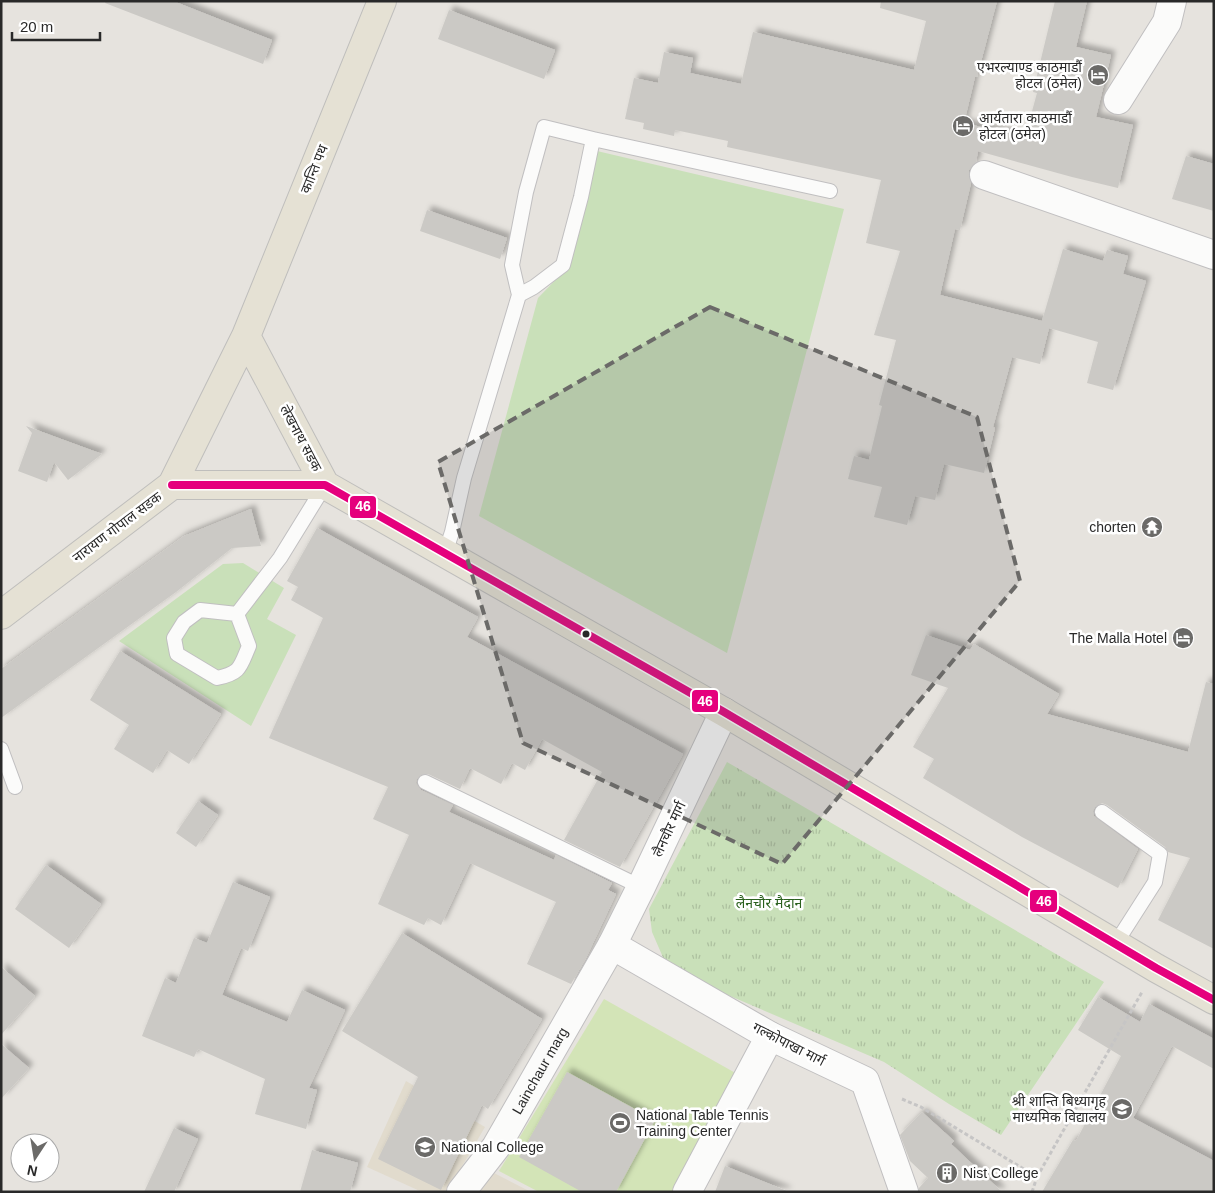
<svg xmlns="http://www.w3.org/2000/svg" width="1215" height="1193" font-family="Arial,'Noto Sans Devanagari',sans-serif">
<defs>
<pattern id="park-tufts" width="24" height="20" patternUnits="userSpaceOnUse" patternTransform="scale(1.25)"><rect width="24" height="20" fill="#c9e0b9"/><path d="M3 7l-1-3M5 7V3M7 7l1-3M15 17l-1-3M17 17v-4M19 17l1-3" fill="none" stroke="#adc09f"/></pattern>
<filter id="shadow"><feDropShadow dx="4.5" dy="-4.5" stdDeviation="2.5" flood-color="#0004"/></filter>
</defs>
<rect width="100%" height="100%" fill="#e6e3de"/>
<path fill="#e1dbcd" d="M 406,1081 L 485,1127 L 447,1192 L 422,1192 L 367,1167 Z
M 494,1173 L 531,1192 L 471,1192 Z"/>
<path fill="#c9e0b9" d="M 597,151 L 844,209 L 727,653 L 479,516 L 538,298 L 570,265 Z
M 243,563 L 284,588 L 267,619 L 296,635 L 251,726 L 119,641 L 223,564 Z"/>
<path fill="url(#park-tufts)" d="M 727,762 L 1104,982 L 1001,1135 L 949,1104 L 884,1062 L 688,978 L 665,962 L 652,932 L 649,909 Z"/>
<path fill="#d3e4b7" d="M 604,999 L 739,1075 L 673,1192 L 539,1192 L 499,1171 Z"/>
<path fill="#cbc9c5" filter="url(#shadow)" d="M 106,1 L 173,1 L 272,40 L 263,64 L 105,3 Z
M 881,1 L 997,1 L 977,77 L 975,77 L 964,123 L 1025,137 L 1037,93 L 1033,92 L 1055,1 L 1087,1 L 1076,47 L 1111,55 L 1096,117 L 1133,125 L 1118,188 L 1072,177 L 978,151 L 976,162 L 969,170 L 969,177 L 971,183 L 960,230 L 955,229 L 940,295 L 1042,321 L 1063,249 L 1103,261 L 1107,250 L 1128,256 L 1123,274 L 1146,281 L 1113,390 L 1087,383 L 1098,342 L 1049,328 L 1040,364 L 1012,357 L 993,427 L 995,428 L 984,473 L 944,464 L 935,500 L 915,496 L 907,525 L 874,517 L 882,487 L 848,479 L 854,456 L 869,460 L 882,406 L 879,405 L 896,340 L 874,335 L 900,251 L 866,243 L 881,180 L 727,147 L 728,141 L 675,130 L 674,136 L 643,129 L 644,123 L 625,119 L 634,78 L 658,83 L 664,52 L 693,58 L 690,73 L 741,84 L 753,32 L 914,70 L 926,21 L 880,8 Z
M 449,10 L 555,50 L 544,79 L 438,39 Z
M 1186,156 L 1214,164 L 1214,211 L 1172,199 Z
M 427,210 L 507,238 L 500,259 L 420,231 Z
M 26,426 L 61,439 L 102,454 L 68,480 L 54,462 L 47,482 L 18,471 L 32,433 Z
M 251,509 L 261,546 L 232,548 L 176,592 L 1,718 L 1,669 L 184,536 Z
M 317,528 L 478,617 L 467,637 L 683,754 L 620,867 L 564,840 L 602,772 L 542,739 L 525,770 L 512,763 L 501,784 L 470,768 L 460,789 L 428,774 L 421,775 L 417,779 L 416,783 L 421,790 L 453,805 L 449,812 L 554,860 L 556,855 L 612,883 L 608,890 L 616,894 L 586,958 L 571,984 L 527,964 L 556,902 L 470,863 L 441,925 L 428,918 L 424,925 L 378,904 L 409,835 L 373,819 L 388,787 L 269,738 L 323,618 L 291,600 L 298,587 L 287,581 Z
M 926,635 L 970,650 L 974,644 L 1059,694 L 1047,714 L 1188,752 L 1206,682 L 1214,684 L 1214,949 L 1158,920 L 1190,858 L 1168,852 L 1165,847 L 1107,805 L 1102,803 L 1095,807 L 1093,811 L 1094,816 L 1138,849 L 1118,888 L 1022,837 L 923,778 L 934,759 L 913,747 L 948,688 L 911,675 Z
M 120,651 L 221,714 L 189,764 L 167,750 L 153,773 L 114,749 L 129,725 L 90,700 Z
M 198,801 L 218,815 L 196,847 L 176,833 Z
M 46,865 L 101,904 L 69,948 L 15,909 Z
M 233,882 L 270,897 L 248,951 L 241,948 L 222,995 L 287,1022 L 302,990 L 345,1010 L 309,1088 L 317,1090 L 306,1129 L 255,1114 L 265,1079 L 198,1049 L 194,1057 L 142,1036 L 165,978 L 176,983 L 194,938 L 207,943 Z
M 402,933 L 542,1019 L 488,1109 L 482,1105 L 441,1190 L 378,1159 L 418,1077 L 342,1031 Z
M 1,967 L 35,996 L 1,1035 Z
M 1098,997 L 1140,1022 L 1149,1004 L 1214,1039 L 1214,1069 L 1172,1046 L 1133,1118 L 1214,1161 L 1214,1192 L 1042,1192 L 1073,1140 L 1076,1141 L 1121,1056 L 1078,1030 Z
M 1,1044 L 29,1068 L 1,1099 Z
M 567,1072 L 655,1120 L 616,1192 L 582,1192 L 519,1157 Z
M 922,1112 L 954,1141 L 951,1144 L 1002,1192 L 919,1192 L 919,1188 L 928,1178 L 910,1161 L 900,1135 Z
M 174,1128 L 198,1139 L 174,1192 L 144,1192 Z
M 312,1150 L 358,1163 L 350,1192 L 300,1192 Z
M 725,1166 L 787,1191 L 787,1192 L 715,1192 Z"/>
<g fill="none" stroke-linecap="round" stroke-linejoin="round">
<g stroke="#c0bfc0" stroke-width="16">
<path id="service" d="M 593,139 L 830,191
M 445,553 L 452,532 L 464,478 L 519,295 L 534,287 L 563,265 L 581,197 L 593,139 L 544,127 L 526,192 L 512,265 L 519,295
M 237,614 L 200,610 L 184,622 L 174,638 L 177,654 L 217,678 C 241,673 240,667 249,646 L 237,614 L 280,558 L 325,485
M 1,749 L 15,787
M 425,782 L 641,887
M 1102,812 L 1160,854 L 1155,882 L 1116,943"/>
</g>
<g stroke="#c0bfc0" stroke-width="30">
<path id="minor" d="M 1118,100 L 1167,22 L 1172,1
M 984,175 L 1214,255
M 687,1192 L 770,1036"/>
</g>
<g stroke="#c0bfc0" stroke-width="30">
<g id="tertiary">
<path id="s1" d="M 461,1192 L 496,1147 L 612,945"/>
</g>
</g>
<g stroke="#c0bfc0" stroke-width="30">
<path id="secondary" d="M 724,712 L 641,887 L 612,945 L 770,1036 L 865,1081 L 904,1192"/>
</g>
<g stroke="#bfbebc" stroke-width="30">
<path id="primary" d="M 246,336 L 325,485
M 172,485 L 325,485 L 724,712 L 1156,968 L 1214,1000
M 1,615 L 172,485 L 246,336 L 382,1"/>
</g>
<path stroke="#c6c5c5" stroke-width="3" stroke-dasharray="4 2.5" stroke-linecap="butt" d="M 902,1099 L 921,1107 L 1037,1177 L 1142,992
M 1032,1192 L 1037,1177"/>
<use href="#service" stroke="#fbfbfa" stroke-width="14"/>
<use href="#minor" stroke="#fbfbfa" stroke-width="28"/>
<use href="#tertiary" stroke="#fbfbfa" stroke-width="28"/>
<use href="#secondary" stroke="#fbfbfa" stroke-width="28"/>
<use href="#primary" stroke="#e5e1d4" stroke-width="28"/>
<g stroke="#fff" stroke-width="11">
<path id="bus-1" d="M 172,485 L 325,485 L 724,712 L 1156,968 L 1214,1000"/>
</g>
<use href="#bus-1" stroke="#e5007d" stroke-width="8"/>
</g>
<path fill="#6b6a68" fill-opacity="0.2" stroke="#6b6a68" stroke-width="4" stroke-dasharray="10 6" stroke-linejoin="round" d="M 710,307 L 977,417 L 1020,581 L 782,864 L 523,743 L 438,462 Z"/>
<defs>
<g id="hotel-disc" transform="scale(1.125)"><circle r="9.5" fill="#6b6a68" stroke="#fff"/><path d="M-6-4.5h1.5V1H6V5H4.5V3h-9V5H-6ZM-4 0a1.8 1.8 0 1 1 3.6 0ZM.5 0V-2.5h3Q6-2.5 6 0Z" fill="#fff"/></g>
<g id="temple-disc" transform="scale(1.125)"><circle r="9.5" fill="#6b6a68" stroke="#fff"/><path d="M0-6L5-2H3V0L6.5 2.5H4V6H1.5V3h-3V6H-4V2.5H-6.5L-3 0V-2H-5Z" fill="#fff"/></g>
<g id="school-disc" transform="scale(1.125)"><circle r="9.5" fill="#6b6a68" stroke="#fff"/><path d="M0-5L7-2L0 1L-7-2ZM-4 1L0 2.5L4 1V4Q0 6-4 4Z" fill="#fff"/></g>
<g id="stadium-disc" transform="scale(1.125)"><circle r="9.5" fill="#6b6a68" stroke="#fff"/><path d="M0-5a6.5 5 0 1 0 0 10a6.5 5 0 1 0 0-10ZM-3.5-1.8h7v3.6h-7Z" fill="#fff"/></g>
<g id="university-disc" transform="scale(1.125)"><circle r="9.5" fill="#6b6a68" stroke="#fff"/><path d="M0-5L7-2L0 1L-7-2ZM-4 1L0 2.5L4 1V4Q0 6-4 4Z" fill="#fff"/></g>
<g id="building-disc" transform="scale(1.125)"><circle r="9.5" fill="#6b6a68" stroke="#fff"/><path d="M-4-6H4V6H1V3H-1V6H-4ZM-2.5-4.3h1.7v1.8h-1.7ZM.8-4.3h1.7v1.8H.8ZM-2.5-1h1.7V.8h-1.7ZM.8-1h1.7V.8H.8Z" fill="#fff"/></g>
</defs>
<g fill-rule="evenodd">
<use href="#hotel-disc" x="1098" y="75"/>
<use href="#hotel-disc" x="963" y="126"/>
<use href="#temple-disc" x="1152" y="527"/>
<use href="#hotel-disc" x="1183" y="638"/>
<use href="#school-disc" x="1122" y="1109"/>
<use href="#stadium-disc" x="620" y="1123"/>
<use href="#university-disc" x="425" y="1147"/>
<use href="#building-disc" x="947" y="1173"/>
</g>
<circle fill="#292929" stroke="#fff" stroke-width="2" cx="586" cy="634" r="4.5"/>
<g text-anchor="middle" stroke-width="5" stroke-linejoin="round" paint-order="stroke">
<g font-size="14" fill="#292929" stroke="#fff" text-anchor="end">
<text x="1082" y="72">एभरल्याण्ड काठमाडौं<tspan x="1082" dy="16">होटल (ठमेल)</tspan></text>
<text x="979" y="123" text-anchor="start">आर्यतारा काठमाडौं<tspan x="979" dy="16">होटल (ठमेल)</tspan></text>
<text x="1136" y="532">chorten</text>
<text x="1167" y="643">The Malla Hotel</text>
<text x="1106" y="1106">श्री शान्ति बिध्यागृह<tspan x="1106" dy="16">माध्यमिक विद्यालय</tspan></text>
<text x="636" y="1120" text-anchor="start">National Table Tennis<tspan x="636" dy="16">Training Center</tspan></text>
<text x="441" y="1152" text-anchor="start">National College</text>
<text x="963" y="1178" text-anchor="start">Nist College</text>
</g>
<g font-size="14" fill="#292929" stroke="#fff">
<text transform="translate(314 169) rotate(-68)" y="5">कान्ति पथ</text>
<text transform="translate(301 438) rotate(62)" y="5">लेखनाथ सडक</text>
<text transform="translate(117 527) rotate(-37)" y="5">नारायण गोपाल सडक</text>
<text transform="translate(669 829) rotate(-65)" y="5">लैनचौर मार्ग</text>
<text transform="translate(789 1044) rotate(27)" y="5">गल्कोपाखा मार्ग</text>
<text dy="5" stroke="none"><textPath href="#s1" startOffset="145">Lainchaur marg</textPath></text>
</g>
<g font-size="14" fill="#2b611e" stroke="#fff">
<text x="769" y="908">लैनचौर मैदान</text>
</g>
</g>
<g stroke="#fff" stroke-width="2">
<rect x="349" y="495" width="28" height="24" rx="5" fill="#e5007d"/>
<rect x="691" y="689" width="28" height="24" rx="5" fill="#e5007d"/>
<rect x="1029" y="889" width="29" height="24" rx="5" fill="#e5007d"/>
</g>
<g font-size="14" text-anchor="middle" font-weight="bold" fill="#fff">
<text x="363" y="511">46</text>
<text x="705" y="706">46</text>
<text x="1044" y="906">46</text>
</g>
<rect width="1215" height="1193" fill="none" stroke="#292929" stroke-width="5"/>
<g transform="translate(35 1158) rotate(192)"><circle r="24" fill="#ffffff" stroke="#a9a9a9"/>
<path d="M0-4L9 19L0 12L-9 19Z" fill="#6b6a68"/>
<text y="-8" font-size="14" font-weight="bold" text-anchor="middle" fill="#292929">N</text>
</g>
<path d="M12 32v8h88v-8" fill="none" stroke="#292929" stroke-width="2.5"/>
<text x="20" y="32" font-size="15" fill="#292929" stroke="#ffffff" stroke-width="4" paint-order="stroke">20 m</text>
</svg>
